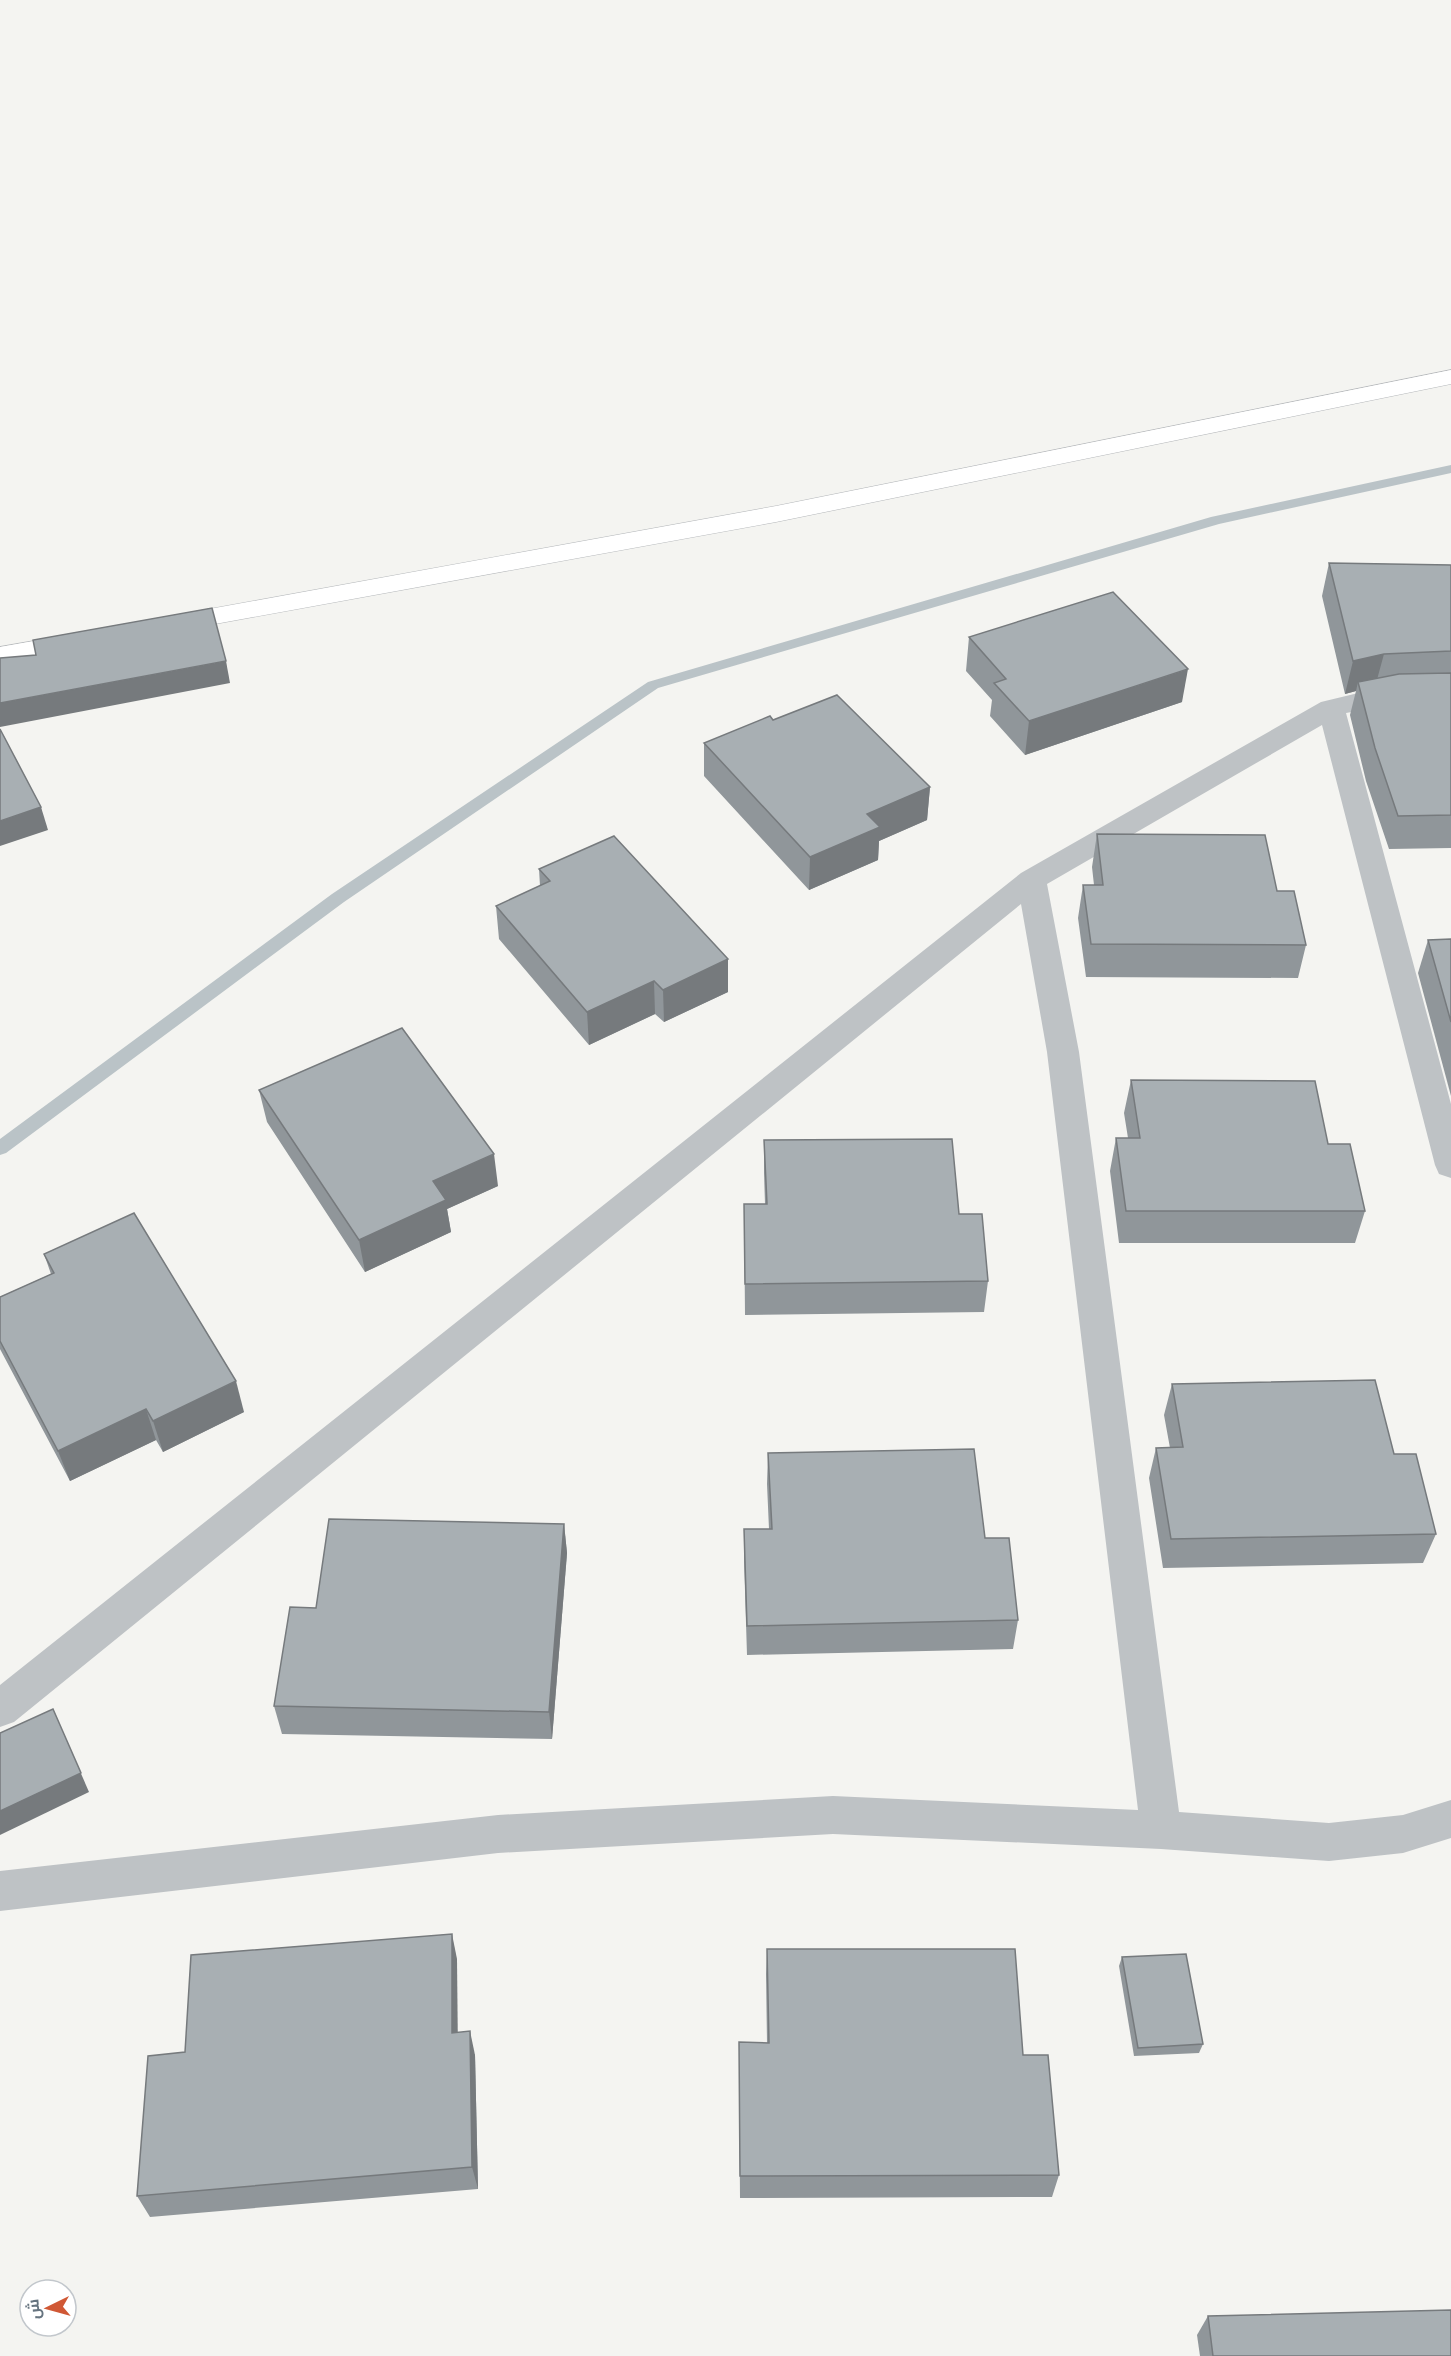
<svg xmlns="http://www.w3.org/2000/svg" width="1451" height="2356" font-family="Lato,Cairo,sans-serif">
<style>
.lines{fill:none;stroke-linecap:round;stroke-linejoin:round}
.stream{fill:#bac3c7;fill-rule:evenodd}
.major-casing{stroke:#b4b7ba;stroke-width:1}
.minor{fill:#bec2c5;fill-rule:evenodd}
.major{fill:#fff;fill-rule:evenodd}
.wall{fill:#90969a}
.shaded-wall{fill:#767a7d}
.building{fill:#a8afb3;stroke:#767a7d;stroke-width:1.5}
</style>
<rect width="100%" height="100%" fill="#f4f4f1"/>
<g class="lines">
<!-- stream -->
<path class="stream" d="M1451 465V473L1219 524 658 688 344 902 6 1153 0 1155V1139L332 894 648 682 1211 517Z"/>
<!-- major casing -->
<g class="major-casing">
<g id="major">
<path d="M1451 370V384L776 522 171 632 162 630 158 624 162 618 171 616 776 506Z"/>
<path d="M79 633 88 635 92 641 88 647 0 663V647Z"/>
</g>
</g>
<!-- minor -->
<path class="minor" d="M1451 686V704L1390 705 1346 713 1451 1104V1178L1439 1174 1435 1165 1322 725 1047 884 1079 1052 1179 1812 1329 1823 1403 1815 1451 1800V1838L1403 1853 1329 1861 1161 1849 833 1834 498 1853 0 1911V1871L498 1815 833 1796 1138 1810 1047 1052 1021 904 14 1722 0 1727V1685L1021 873 1321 702 1375 689Z"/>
<!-- major -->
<use href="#major" class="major"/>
</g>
<!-- wall -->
<g class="wall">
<path d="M1329 563 1451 565V848L1389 849 1366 781 1350 715 1356 691 1345 694 1322 596Z"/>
<path d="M969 637 1182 702 1025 755 990 716 992 700 966 671Z"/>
<path d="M773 720 930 787 927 820 879 841 878 860 809 890 704 776V743Z"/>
<path d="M1097 834 1277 891 1306 945 1298 978 1086 977 1078 918 1083 885H1094L1092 867Z"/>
<path d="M539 869 728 959V992L664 1022 655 1014 589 1045 499 939 496 906 540 886Z"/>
<path d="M1451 939V1096L1418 973 1428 940Z"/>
<path d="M1131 1080 1328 1144 1365 1211 1355 1243H1119L1110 1171 1116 1138H1128L1124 1113Z"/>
<path d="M259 1090 498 1186 447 1209 451 1232 365 1272 267 1122Z"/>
<path d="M764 1140 959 1214 988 1281 984 1312 745 1315 744 1204H765L764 1173Z"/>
<path d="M44 1254 244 1412 163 1452 156 1440 70 1481 0 1349V1297L51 1274Z"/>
<path d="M1172 1384 1394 1454 1436 1534 1423 1563 1163 1568 1149 1478 1156 1448H1170L1164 1415Z"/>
<path d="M768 1453 985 1538 1018 1620 1013 1649 747 1655 744 1559V1529H769L767 1484Z"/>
<path d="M564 1524 567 1553 552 1739 282 1734 274 1706 316 1608Z"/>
<path d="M767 1949 1023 2055 1059 2175 1052 2197 740 2198 739 2066 767 2043 766 1974Z"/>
<path d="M1122 1957 1203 2044 1199 2053 1134 2056 1119 1966Z"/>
<path d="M457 1959V2032L475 2055 478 2189 150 2217 137 2196 185 2052Z"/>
<path d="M1208 2316 1451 2356H1200L1197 2335Z"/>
</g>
<!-- shaded-wall -->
<g class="shaded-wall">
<path d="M1384 654 1375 687 1358 682 1356 691 1345 694 1353 661Z"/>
<path d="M226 661 230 683 0 727V703Z"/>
<path d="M1188 669 1182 702 1025 755 1029 721Z"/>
<path d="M930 787 927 820 879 841 878 860 809 890 810 857 867 814Z"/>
<path d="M41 807 48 830 0 846V821Z"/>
<path d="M728 959V992L664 1022 663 990Z"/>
<path d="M654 981 655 1014 589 1045 587 1012Z"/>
<path d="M494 1154 498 1186 447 1209 451 1232 365 1272 359 1240 433 1181Z"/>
<path d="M236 1381 244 1412 163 1452 153 1421Z"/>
<path d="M146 1409 156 1440 70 1481 58 1451Z"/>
<path d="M564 1524 567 1553 552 1739 549 1712Z"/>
<path d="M53 1709 89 1792 0 1835V1811Z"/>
<path d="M452 1934 457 1959 458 2056 452 2033Z"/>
<path d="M470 2031 475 2055 478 2189 472 2167Z"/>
</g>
<!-- building -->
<g class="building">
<path d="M1329 563 1451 565V651L1384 654 1353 661Z"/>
<path d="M1113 592 1188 669 1029 721 994 683 1006 679 969 637Z"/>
<path d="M212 608 226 661 0 703V658L36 655 33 640Z"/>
<path d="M1451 673V815L1398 816 1375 748 1358 682 1399 674Z"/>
<path d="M837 695 930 787 867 814 880 827 810 857 704 743 770 716 773 720Z"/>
<path d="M0 729 41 807 0 821Z"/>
<path d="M1097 834 1265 835 1277 891H1294L1306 945 1091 944 1083 885H1103Z"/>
<path d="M614 836 728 959 663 990 654 981 587 1012 496 906 550 881 539 869Z"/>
<path d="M1451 939V1022L1428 940Z"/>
<path d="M402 1028 494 1154 433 1181 446 1200 359 1240 259 1090Z"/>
<path d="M1131 1080 1315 1081 1328 1144H1350L1365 1211H1126L1116 1138H1140Z"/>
<path d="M952 1139 959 1214H982L988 1281 745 1284 744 1204H767L764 1140Z"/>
<path d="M134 1213 236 1381 153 1421 146 1409 58 1451 0 1341V1297L54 1273 44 1254Z"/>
<path d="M1375 1380 1394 1454H1416L1436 1534 1171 1539 1156 1448 1183 1447 1172 1384Z"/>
<path d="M974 1449 985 1538H1009L1018 1620 747 1626 744 1529H772L768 1453Z"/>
<path d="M329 1519 564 1524 549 1712 274 1706 290 1607 316 1608Z"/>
<path d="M53 1709 81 1773 0 1811V1733Z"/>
<path d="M452 1934V2033L470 2031 472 2167 137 2196 148 2056 185 2052 191 1955Z"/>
<path d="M767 1949H1015L1023 2055H1048L1059 2175 740 2176 739 2042 769 2043Z"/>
<path d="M1186 1954 1203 2044 1138 2048 1122 1957Z"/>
<path d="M1451 2310V2356H1213L1208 2316Z"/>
</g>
<!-- north arrow -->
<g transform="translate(48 2308) rotate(265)"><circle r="28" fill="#ffffff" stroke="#c2c7cc" stroke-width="1.5"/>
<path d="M0-4.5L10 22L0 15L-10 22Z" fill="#d05835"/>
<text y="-9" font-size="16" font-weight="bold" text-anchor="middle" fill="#66747f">ش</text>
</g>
</svg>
